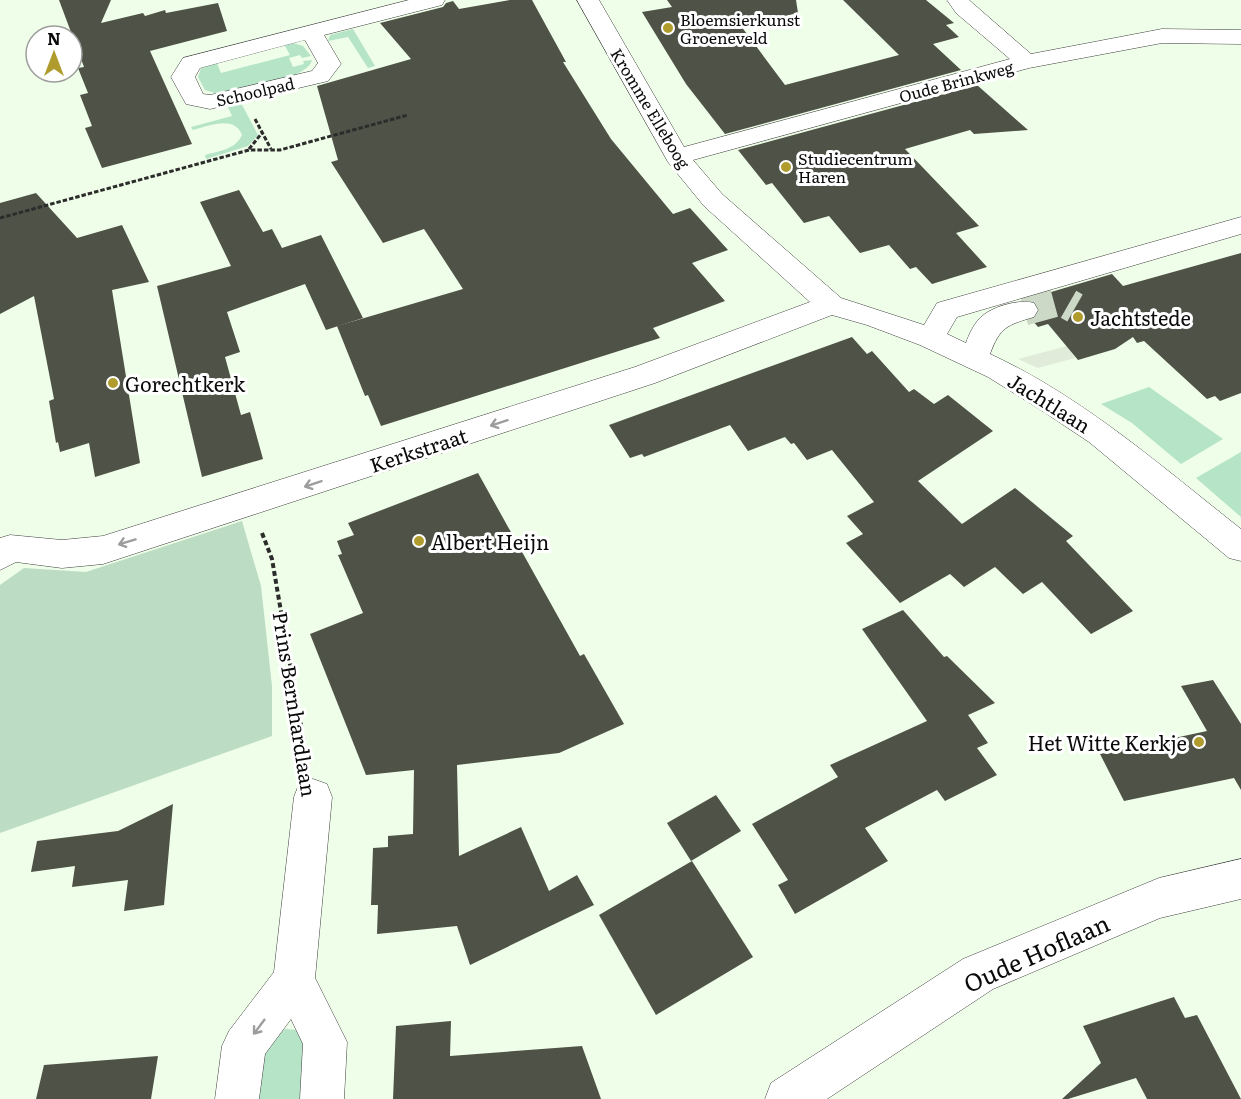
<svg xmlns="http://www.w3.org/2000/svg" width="1241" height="1099" font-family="Literata,serif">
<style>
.green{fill:#b5e4c7}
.cemetery{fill:#bddcc4}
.plaza{fill:#e0ebda}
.building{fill:#4f5247}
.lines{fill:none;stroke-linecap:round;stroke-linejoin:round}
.minor-tunnel{stroke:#cdd9c7;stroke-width:31;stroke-dasharray:31 16;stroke-linecap:butt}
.minor-casing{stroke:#3d3d3d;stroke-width:1}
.path-far2{stroke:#2c2c2c;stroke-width:3;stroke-dasharray:4.5 2;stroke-linecap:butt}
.path-far1{stroke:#2c2c2c;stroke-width:4;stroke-dasharray:5 3;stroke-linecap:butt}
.path{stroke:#2c2c2c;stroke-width:4.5;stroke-dasharray:8 4;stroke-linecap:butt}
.minor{fill:#fff;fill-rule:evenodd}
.oneway{stroke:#9d9d9d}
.poi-dot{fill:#af9c2d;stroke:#fff;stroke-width:2}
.labels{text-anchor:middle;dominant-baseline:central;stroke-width:6;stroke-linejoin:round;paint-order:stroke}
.far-poi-label{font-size:16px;fill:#0a0a0a;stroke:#fff;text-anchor:start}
.far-street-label{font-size:16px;fill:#0a0a0a;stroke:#fff}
.poi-label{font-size:20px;fill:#0a0a0a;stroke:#fff;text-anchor:start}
.street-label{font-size:20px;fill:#0a0a0a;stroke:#fff}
.near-street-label{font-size:24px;fill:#0a0a0a;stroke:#fff}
</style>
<rect width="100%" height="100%" fill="#effee8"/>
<!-- green -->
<g class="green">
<path d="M353 29 375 66 368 68 348 37 328 41 330 35Z"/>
<path d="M293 43 303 46 311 56 302 58 300 55 289 58 293 67 304 64 303 61 312 60C308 80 237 89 218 94L205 90 198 77 201 68 216 61 221 73 290 55 284 44Z"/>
<path d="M240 101 258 135 248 146 206 159 205 155C219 151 235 150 242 135 234 115 209 126 193 130L191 127 232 116 227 105Z"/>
<path d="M1149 387 1223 439 1181 464 1132 423 1101 404Z"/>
<path d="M1241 452V517L1196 478Z"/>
<path d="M285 1029 299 1030 310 1046 305 1099H259L265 1044Z"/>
</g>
<!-- cemetery -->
<path class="cemetery" d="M242 521 261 586 272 686V736L0 833V585L24 568 86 572Z"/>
<!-- plaza -->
<path class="plaza" d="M1067 346 1075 358 1038 368 1018 359Z"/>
<!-- building -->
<g class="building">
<path d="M59 0H111L101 23 143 13 145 16 165 10 166 13 218 3 227 31 150 51 192 144 102 168 85 128 92 126 80 95 88 93 78 68 84 67Z"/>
<path d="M510 0H532L566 62H563L611 139 673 214 690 208 728 250 692 263 725 301 653 328 660 338 381 426 368 395 365 396 337 326 463 289 424 229 383 243 331 162 338 160 317 86 411 59 380 23 443 7 446 3 453 1 459 9Z"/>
<path d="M667 0H796L798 13 741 26 785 85 899 55 843 0H926L954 23 946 25 959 37 933 44 961 70 725 134 686 84 642 12 672 7Z"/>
<path d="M977 85 1028 130 974 134 970 130 905 149 979 226 956 233 987 267 932 284 916 267 910 269 889 245 860 253 829 216 804 223 772 183 766 185 738 150Z"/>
<path d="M239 190 263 232 272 229 282 248 321 235 363 318 326 330 305 284 227 312 240 352 225 357 241 415 250 412 263 459 202 477 157 286 231 266 200 202Z"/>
<path d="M36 193 77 238 122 225 149 282 112 290 140 463 95 477 89 443 60 452 58 442 56 443 49 401 54 399 34 296 0 314V203Z"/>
<path d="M1241 253V393L1220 401 1215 396 1207 399 1144 341 1137 343 1133 337 1115 349 1078 360 1048 324 1038 327 1032 320 1036 318 1040 309 1034 301 1024 300 1112 274 1123 286Z"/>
<path d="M852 337 867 354 872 351 909 392 914 389 934 404 948 395 993 431 918 481 962 524 1015 488 1073 536 1066 541 1133 611 1091 634 1042 582 1023 594 995 567 964 587 950 574 900 603 846 543 863 534 847 516 874 502 832 450 807 460 794 443 791 444 785 437 748 451 730 425 644 457 642 454 630 458 609 425Z"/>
<path d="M478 473 580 656 584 654 624 724 559 753 457 765 459 856 521 827 549 891 577 875 594 905 470 965 457 926 377 934 378 905H371L373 848 388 847V836L413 834 414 770 366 775 310 634 363 613 338 555 342 554 337 541 354 535 348 523Z"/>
<path d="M903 610 944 657 947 656 995 703 968 715 988 743 977 748 997 775 945 801 937 790 865 828 888 861 795 914 778 885 788 880 752 824 838 777 830 765 927 721 862 629Z"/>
<path d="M1213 680 1241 724V790L1234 778 1124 801 1100 754 1207 731 1181 686Z"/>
<path d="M716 795 741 831 691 861 667 823Z"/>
<path d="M173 804 164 905 124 911 128 880 72 887 75 866 31 872 37 841 118 831Z"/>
<path d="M692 861 753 957 656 1015 599 915Z"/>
<path d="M1174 997 1185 1018 1197 1015 1241 1099H1147L1136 1078 1068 1099H1062L1101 1063 1083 1026Z"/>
<path d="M451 1021 450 1056 582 1046 601 1099H393L396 1026Z"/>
<path d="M158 1056 151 1099H36L44 1065Z"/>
</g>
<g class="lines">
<!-- minor-tunnel -->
<path class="minor-tunnel" d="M1024 310 1061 300 1075 308"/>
<!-- minor casing -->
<g class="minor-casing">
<g id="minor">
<path d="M409 0H445L442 5 324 35 341 64 328 81 210 109 186 104 171 77 183 58ZM305 40 318 63 312 71 210 95 203 94 195 77 200 68Z"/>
<path d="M577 0H599L684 147 1010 59 956 13 947 0H969L1031 54 1162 29 1241 30V44L1162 43 1029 68 693 160 722 194 841 298 924 325 937 303 1241 217V234L957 317 947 334 966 343C969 334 974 324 980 318 992 306 1019 299 1034 303L1038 310 1034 317C1007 325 1000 327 990 354 1083 397 1161 466 1241 529V561L1229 558 1089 442 1041 410 988 377 920 345 867 325 832 315 655 383 103 564 62 568 16 562 0 570V538L10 535 62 540 103 536 635 367 810 302 704 206 668 162Z"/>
<path d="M313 779 327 784 332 797 315 978 347 1042 344 1099H300L303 1044 291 1019 265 1054 259 1099H215L222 1046 229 1031 274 972 294 797 299 784Z"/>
<path d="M1241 859V899L1160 918 993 989 827 1099H765L771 1083 963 959 1159 878Z"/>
</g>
</g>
<!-- path-far2 -->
<g class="path-far2">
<path d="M255 119 271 149"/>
<path d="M249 149 262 133"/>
<path d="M0 218 249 150H280L408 115"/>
</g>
<!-- path-far1 -->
<path class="path-far1" d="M262 533 272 559 286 641"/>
<!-- path -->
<path class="path" d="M286 640 307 761"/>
<!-- minor -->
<use href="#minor" class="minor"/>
</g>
<!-- one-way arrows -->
<defs><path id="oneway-shaft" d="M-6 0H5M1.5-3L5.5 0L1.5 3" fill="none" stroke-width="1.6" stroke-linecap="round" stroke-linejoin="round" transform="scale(1.5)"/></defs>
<g class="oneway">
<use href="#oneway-shaft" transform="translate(499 423) rotate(162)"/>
<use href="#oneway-shaft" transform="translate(313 484) rotate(162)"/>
<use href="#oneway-shaft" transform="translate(127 542) rotate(163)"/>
<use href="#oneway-shaft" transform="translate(259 1027) rotate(127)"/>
</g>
<!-- markers -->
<g class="poi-dot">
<circle cx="668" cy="28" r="6"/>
<circle cx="786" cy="167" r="6"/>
<circle cx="1078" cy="317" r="6"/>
<circle cx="113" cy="383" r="6"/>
<circle cx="419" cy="541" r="6"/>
<circle cx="1199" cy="742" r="6"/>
</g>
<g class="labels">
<!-- far-poi labels -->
<g class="far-poi-label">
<text x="680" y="19">Bloemsierkunst<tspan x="680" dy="18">Groeneveld</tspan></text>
<text x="798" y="158">Studiecentrum<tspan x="798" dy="18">Haren</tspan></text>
</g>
<!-- far-street labels -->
<g class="far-street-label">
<text transform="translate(956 81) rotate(-15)">Oude Brinkweg</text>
<text transform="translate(255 91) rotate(-13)">Schoolpad</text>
<text transform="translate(651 108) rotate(59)">Kromme Elleboog</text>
</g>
<!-- poi labels -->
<g class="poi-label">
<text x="1090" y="317">Jachtstede</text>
<text x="125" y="383">Gorechtkerk</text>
<text x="431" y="541">Albert Heijn</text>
<text x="1187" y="742" text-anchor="end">Het Witte Kerkje</text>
</g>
<!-- street labels -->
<g class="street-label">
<text transform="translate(1050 402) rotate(32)">Jachtlaan</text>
<text transform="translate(418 449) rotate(-18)">Kerkstraat</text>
<text transform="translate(296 704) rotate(81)">Prins Bernhardlaan</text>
</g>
<!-- near-street labels -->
<g class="near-street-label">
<text transform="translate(1036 952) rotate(-24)">Oude Hoflaan</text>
</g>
</g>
<!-- north arrow -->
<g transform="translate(54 54)"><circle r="28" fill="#ffffff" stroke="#9d9d9d" stroke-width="1.5"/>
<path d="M0-4.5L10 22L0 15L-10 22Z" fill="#af9c2d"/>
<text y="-9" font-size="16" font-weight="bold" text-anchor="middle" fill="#0a0a0a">N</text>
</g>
</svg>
